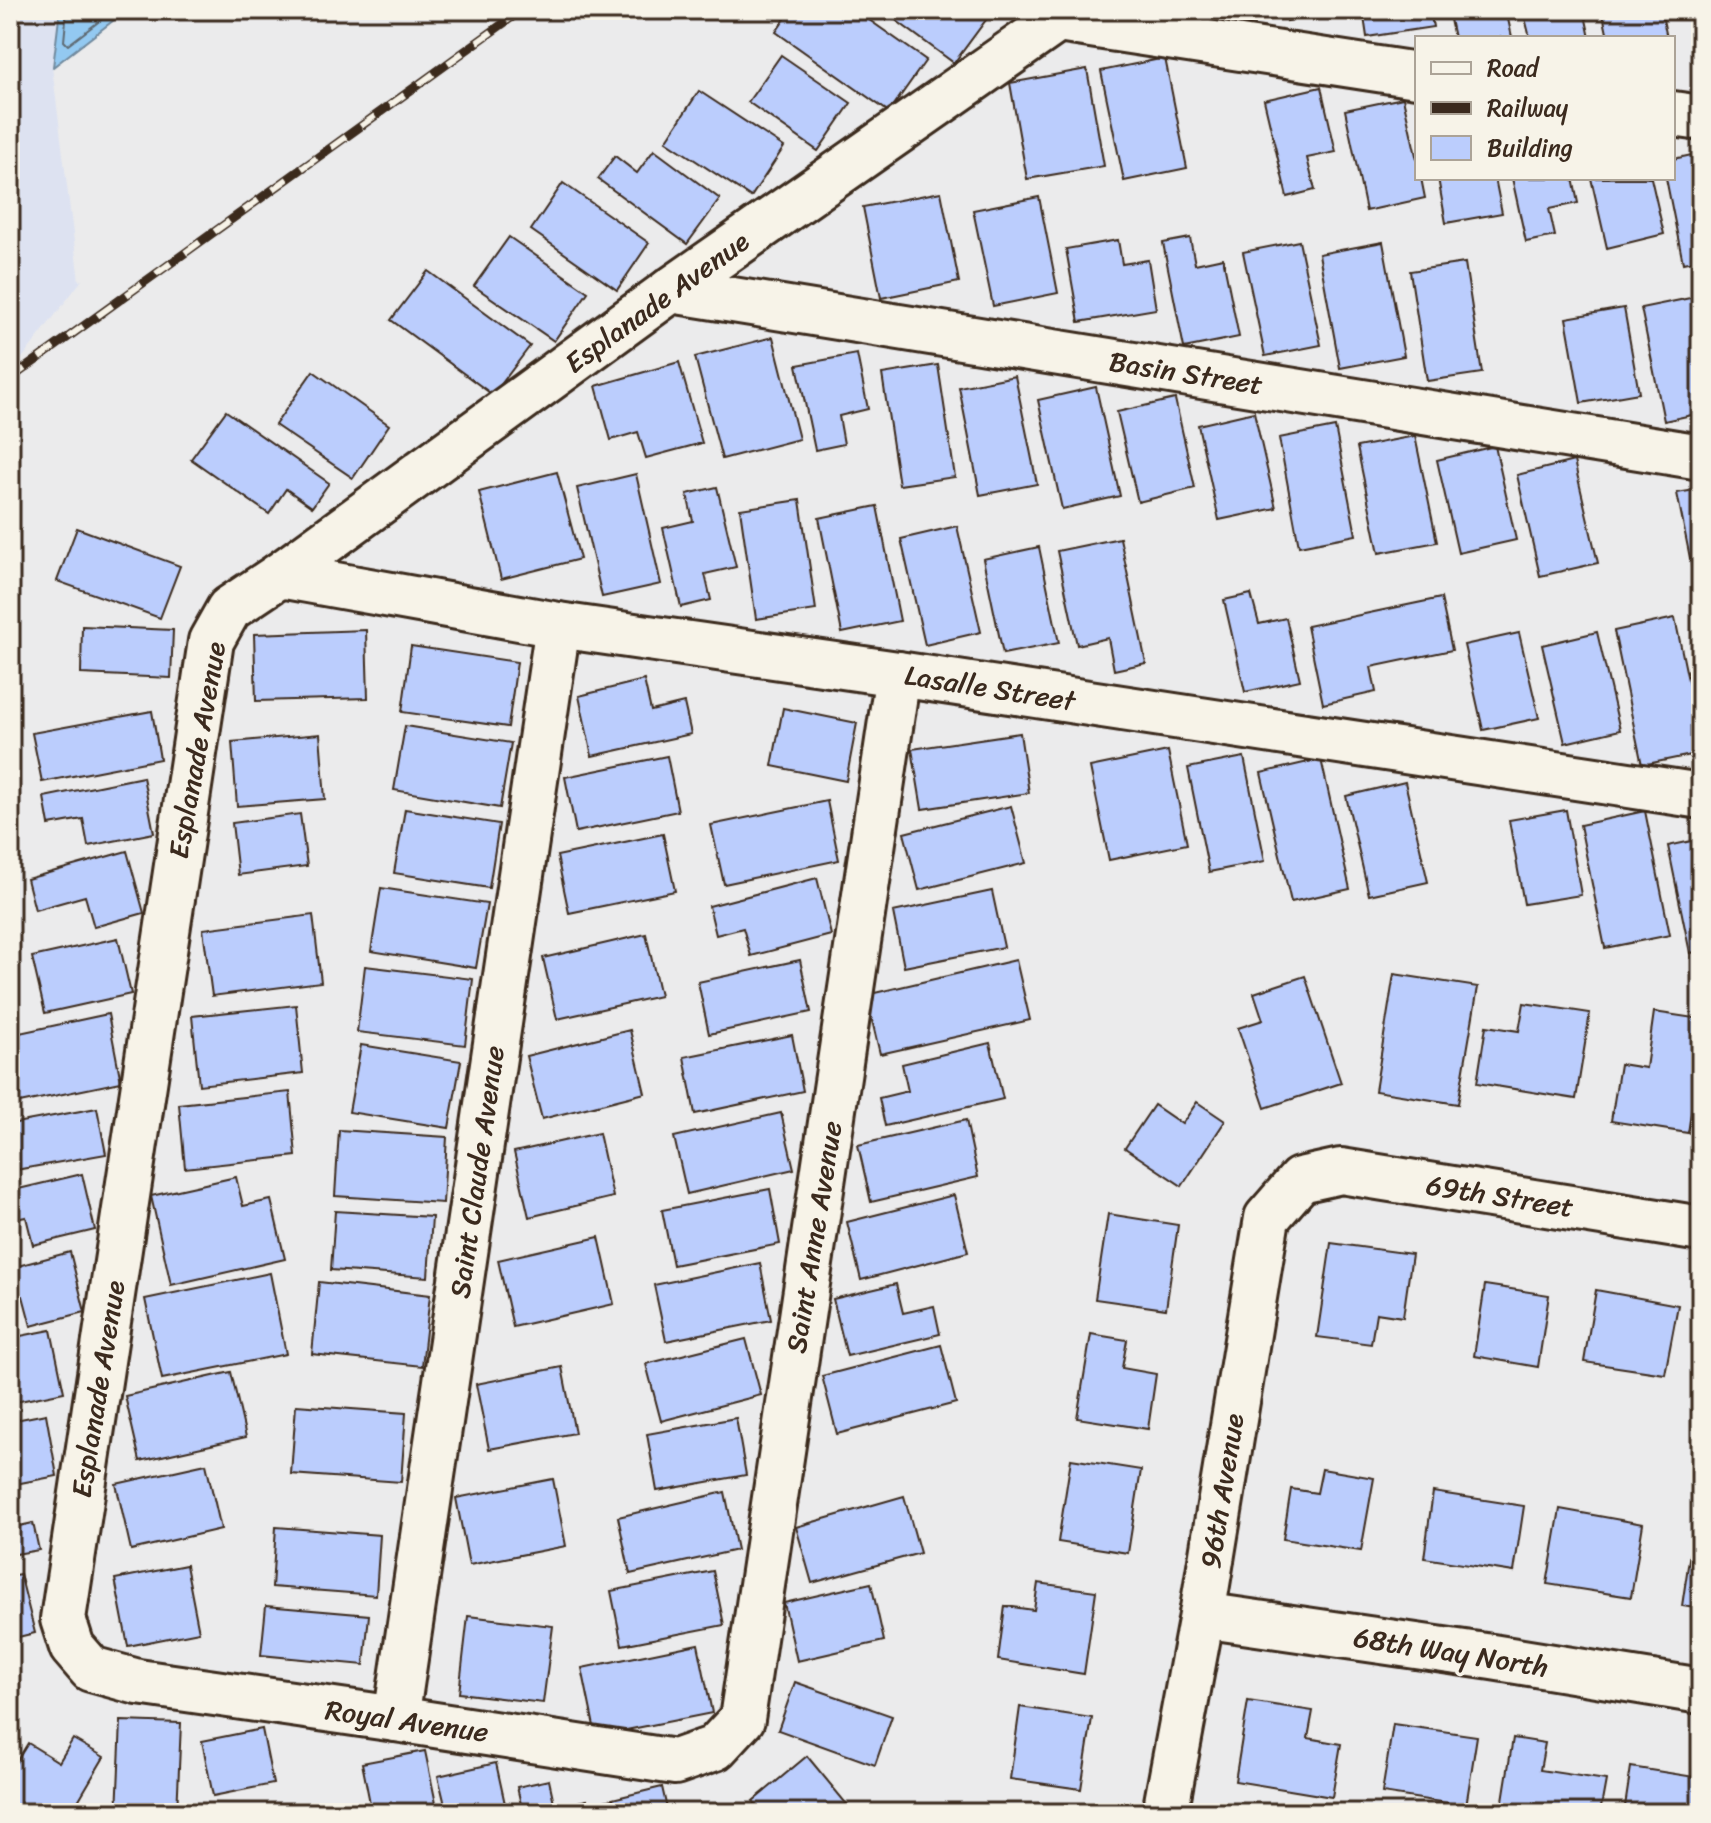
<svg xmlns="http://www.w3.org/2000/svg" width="1711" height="1823" font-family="Sriracha,sans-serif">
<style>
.built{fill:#dde2f1}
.water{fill:#93c9f1;stroke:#70899d;stroke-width:2}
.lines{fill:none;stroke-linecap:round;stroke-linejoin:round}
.shore{stroke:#5e6a72;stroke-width:2}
.building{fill:#bbcdfd;stroke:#3b2a1e;stroke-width:2}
.minor-casing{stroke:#3b2a1e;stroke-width:50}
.minor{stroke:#f7f3e8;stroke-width:44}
.rail-casing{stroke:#3b2a1e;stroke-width:9}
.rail{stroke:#f7f3e8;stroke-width:6;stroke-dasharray:18;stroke-linecap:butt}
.labels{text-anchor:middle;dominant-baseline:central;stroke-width:7;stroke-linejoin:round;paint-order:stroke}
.street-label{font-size:28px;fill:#3b2a1e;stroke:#f7f3e8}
</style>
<rect width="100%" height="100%" fill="#ebebec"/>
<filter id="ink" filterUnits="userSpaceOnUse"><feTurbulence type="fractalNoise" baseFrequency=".0125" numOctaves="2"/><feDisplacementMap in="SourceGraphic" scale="16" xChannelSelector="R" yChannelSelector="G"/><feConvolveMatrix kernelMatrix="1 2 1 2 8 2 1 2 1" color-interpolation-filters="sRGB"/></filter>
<g filter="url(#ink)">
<!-- built -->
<path class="built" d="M10 10H60L52 67 79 281 82 280 10 374Z"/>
<!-- water -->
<path class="water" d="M60 10H127L53 67Z"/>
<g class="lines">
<!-- shore -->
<path class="shore" d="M67 10 64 41 68 45 114 10"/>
</g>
<!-- building -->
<g class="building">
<path d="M791 10H855L926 60 889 112 776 32Z"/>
<path d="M882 10H988L991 13 954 63Z"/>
<path d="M1285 10H1344L1287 21Z"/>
<path d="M1363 10H1430L1433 27 1367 37Z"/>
<path d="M1448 10H1506L1512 37 1454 38Z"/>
<path d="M1523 10H1584L1590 38H1530Z"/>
<path d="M1602 10H1661L1667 38H1608Z"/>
<path d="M1687 10H1701V70Z"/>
<path d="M781 55 851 103 818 151 748 102Z"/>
<path d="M1165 58 1187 168 1124 181 1101 71Z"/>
<path d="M1087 69 1104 166 1027 179 1010 83Z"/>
<path d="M1321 87 1336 152 1307 158 1315 190 1287 197 1264 100Z"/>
<path d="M699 91 784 147 751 197 666 141Z"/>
<path d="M1403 98 1417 160V178H1421L1425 198 1366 211 1345 110Z"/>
<path d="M654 150 720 199 687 244 598 179 615 156 637 173Z"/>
<path d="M1701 153V259L1683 263 1666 178H1673V159Z"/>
<path d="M1438 178H1495L1502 213 1446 223Z"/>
<path d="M1512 178H1573L1578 203 1549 209 1555 236 1526 242Z"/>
<path d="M1591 178H1651L1664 234 1607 248Z"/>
<path d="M563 183 649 243 617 290 531 230Z"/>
<path d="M941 192 959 282 881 298 863 207Z"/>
<path d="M1039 197 1058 293 993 306 973 210Z"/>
<path d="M509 237 588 292 554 341 474 286Z"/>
<path d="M1190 238 1195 264 1223 258 1239 337 1184 348 1163 243Z"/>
<path d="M1118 240 1122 264 1148 260 1156 309 1079 322 1066 249Z"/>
<path d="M1299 241 1321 345 1265 356 1243 252Z"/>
<path d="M1383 242 1404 356 1340 368 1319 254Z"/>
<path d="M1465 263 1482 373 1427 381 1410 271Z"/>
<path d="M428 271 530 346 493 395 391 320Z"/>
<path d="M1700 296 1701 413 1664 421 1641 308Z"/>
<path d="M1624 308 1639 393 1581 403 1566 318Z"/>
<path d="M773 337 799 439 722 459 695 357Z"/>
<path d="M857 354 868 409 839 416 844 444 815 450 797 365Z"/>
<path d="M679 362 702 443 646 458 638 432 611 440 596 386Z"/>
<path d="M938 365 955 477 899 485 882 374Z"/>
<path d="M313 371 389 425 353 478 275 425Z"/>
<path d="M1015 376 1037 484 980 495 959 387Z"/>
<path d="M1096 387 1120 496 1062 509 1038 400Z"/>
<path d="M1175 399 1195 488 1138 502 1117 412Z"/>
<path d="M226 411 329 483 312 507 286 489 269 514 191 459Z"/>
<path d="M1254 412 1276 508 1219 520 1198 425Z"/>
<path d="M1335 427 1356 535 1299 546 1279 438Z"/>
<path d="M1415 436 1437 542 1379 553 1357 447Z"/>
<path d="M1495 446 1516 540 1458 553 1437 460Z"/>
<path d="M1574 461 1598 563 1540 576 1517 475Z"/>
<path d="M557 472 580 559 501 579 479 492Z"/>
<path d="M636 474 661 584 602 597 577 488Z"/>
<path d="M717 487 736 567 705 574 711 600 681 607 663 528 693 521 687 494Z"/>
<path d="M1701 489V582L1695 583 1677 493Z"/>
<path d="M800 500 816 610 756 619 740 509Z"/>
<path d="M877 506 900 621 842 633 819 518Z"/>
<path d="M957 526 981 632 925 645 901 539Z"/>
<path d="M77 528 180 566 160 618 57 581Z"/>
<path d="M1120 538 1146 663 1114 670 1108 638 1077 645 1057 551Z"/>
<path d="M1039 547 1059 643 1003 654 983 559Z"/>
<path d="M1251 594 1259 624 1286 618 1300 680 1245 692 1224 600Z"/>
<path d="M1441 598 1452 650 1371 667 1376 692 1323 704 1307 626Z"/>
<path d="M1675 618 1701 743V753L1642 765 1614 631Z"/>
<path d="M82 626 173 630 171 678 81 674Z"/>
<path d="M366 630 368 698 256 701 254 634Z"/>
<path d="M1597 632 1620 730 1565 743 1542 645Z"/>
<path d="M1519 633 1539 718 1483 730 1464 645Z"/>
<path d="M411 646 517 662 508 727 402 712Z"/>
<path d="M644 680 651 711 684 703 691 734 592 756 579 696Z"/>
<path d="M783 708 857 723 846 781 772 766Z"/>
<path d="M152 711 160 759 42 782 32 733Z"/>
<path d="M405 726 511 743 500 808 394 790Z"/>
<path d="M1020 733 1029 793 922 809 912 749Z"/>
<path d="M320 734 325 799 237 806 232 742Z"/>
<path d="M1168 751 1187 844 1109 860 1090 767Z"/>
<path d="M667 756 678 811 576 832 565 777Z"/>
<path d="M1244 757 1265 861 1209 872 1188 768Z"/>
<path d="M1321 759 1350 889 1291 902 1261 773Z"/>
<path d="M143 777 154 833 88 846 83 819 49 825 44 797Z"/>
<path d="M1405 782 1428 882 1369 895 1346 796Z"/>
<path d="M827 801 839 860 724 884 711 825Z"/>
<path d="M1011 806 1026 863 919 890 904 833Z"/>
<path d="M405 809 499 824 489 888 394 873Z"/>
<path d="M1566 810 1581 895 1524 904 1509 820Z"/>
<path d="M1645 811 1670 935 1605 948 1580 825Z"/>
<path d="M300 814 307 866 238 875 232 823Z"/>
<path d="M663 834 675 891 569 913 557 856Z"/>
<path d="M1701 839V951L1690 953 1668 846Z"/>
<path d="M127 851 144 913 94 927 85 896 35 910 27 879Z"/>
<path d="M817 878 831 935 751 956 743 928 716 935 709 906Z"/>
<path d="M381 888 487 904 476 968 371 951Z"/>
<path d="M992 891 1004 947 904 967 893 912Z"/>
<path d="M313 915 321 982 212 996 203 929Z"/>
<path d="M646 934 660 996 557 1019 543 958Z"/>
<path d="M118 938 131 994 45 1013 32 957Z"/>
<path d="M800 960 811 1012 709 1034 698 982Z"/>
<path d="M1016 960 1030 1020 880 1054 866 995Z"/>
<path d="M365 966 473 979 465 1045 357 1032Z"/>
<path d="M1394 974 1478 987 1458 1104 1375 1091Z"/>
<path d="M1305 976 1341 1083 1265 1108 1238 1028 1263 1020 1254 993Z"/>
<path d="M1524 1003 1590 1013 1576 1099 1477 1083 1486 1026 1519 1031Z"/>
<path d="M296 1005 303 1073 199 1085 192 1016Z"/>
<path d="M1654 1012 1701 1019V1049L1688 1133 1611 1121 1620 1064 1646 1068Z"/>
<path d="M108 1014 121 1082 10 1105V1035Z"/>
<path d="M630 1030 645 1093 542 1119 526 1056Z"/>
<path d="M792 1035 803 1091 695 1114 684 1057Z"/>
<path d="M990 1043 1003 1099 885 1126 879 1098 908 1091 902 1064Z"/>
<path d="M361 1045 461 1061 449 1128 349 1112Z"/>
<path d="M290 1092 296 1156 185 1168 179 1104Z"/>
<path d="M1197 1102 1225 1121 1182 1186 1125 1148 1154 1105 1182 1124Z"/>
<path d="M97 1108 106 1154 10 1171V1124Z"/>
<path d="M781 1113 794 1169 687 1194 674 1137Z"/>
<path d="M966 1120 978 1177 871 1202 858 1145Z"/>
<path d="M339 1130 447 1137 443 1203 335 1196Z"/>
<path d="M599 1133 613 1197 529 1217 514 1152Z"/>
<path d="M82 1174 95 1230 33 1245 26 1217 10 1220V1191Z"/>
<path d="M236 1177 243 1206 271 1200 285 1259 171 1285 151 1196Z"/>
<path d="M770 1189 780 1244 673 1265 662 1210Z"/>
<path d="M954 1195 968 1252 861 1280 847 1222Z"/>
<path d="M335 1211 432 1217 428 1277 331 1270Z"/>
<path d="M1108 1214 1178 1225 1166 1309 1095 1299Z"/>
<path d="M599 1237 614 1304 513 1327 498 1260Z"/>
<path d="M1331 1243 1412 1254 1403 1317 1376 1313 1371 1344 1317 1337Z"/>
<path d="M70 1252 85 1312 31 1326 23 1296 10 1300V1268Z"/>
<path d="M760 1263 771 1320 666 1341 654 1285Z"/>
<path d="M270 1273 286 1354 162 1379 145 1299Z"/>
<path d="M319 1282 430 1295 422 1366 312 1354Z"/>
<path d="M896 1284 903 1313 934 1306 940 1334 847 1356 833 1299Z"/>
<path d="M1485 1285 1549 1295 1538 1367 1474 1356Z"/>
<path d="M1596 1290 1678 1305 1665 1374 1584 1362Z"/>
<path d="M51 1330 64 1392 10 1403V1338Z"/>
<path d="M1091 1334 1127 1340 1122 1368 1156 1374 1148 1429 1077 1418Z"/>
<path d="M746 1339 761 1395 661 1421 646 1364Z"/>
<path d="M941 1345 956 1403 837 1434 822 1376Z"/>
<path d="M562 1367 575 1433 489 1449 476 1384Z"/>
<path d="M231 1372 246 1437 140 1461 125 1396Z"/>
<path d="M296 1405 406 1413 401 1482 291 1474Z"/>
<path d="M46 1414 57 1476 10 1485V1421Z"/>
<path d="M736 1418 746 1475 657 1491 647 1434Z"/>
<path d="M1071 1459 1141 1470 1128 1553 1058 1542Z"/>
<path d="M206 1464 221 1529 131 1550 116 1484Z"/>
<path d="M1322 1469 1374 1478 1361 1551 1283 1539 1291 1489 1317 1493Z"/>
<path d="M553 1479 566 1546 469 1565 456 1498Z"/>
<path d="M725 1492 737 1550 630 1574 618 1517Z"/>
<path d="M1433 1492 1524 1506 1514 1572 1424 1558Z"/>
<path d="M904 1496 920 1553 812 1583 796 1527Z"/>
<path d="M1560 1509 1643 1524 1631 1597 1547 1584Z"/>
<path d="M1696 1512H1701V1609L1682 1606Z"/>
<path d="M33 1523 39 1550 10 1555V1528Z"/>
<path d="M276 1527 380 1535 376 1595 272 1587Z"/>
<path d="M186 1565 199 1632 128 1646 115 1579Z"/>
<path d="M713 1571 724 1625 622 1645 611 1591Z"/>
<path d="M20 1574 35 1633 10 1639V1576Z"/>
<path d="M871 1583 884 1641 797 1661 784 1603Z"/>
<path d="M1038 1583 1096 1591 1084 1674 998 1660 1005 1606 1034 1610Z"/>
<path d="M266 1606 369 1615 364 1665 261 1655Z"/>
<path d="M468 1616 553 1626 543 1703 459 1693Z"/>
<path d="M698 1644 712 1713 596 1736 582 1668Z"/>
<path d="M795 1682 892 1716 875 1765 778 1730Z"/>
<path d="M1248 1701 1313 1711 1308 1738 1341 1744 1332 1797 1235 1781Z"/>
<path d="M1020 1707 1092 1718 1081 1789 1010 1779Z"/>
<path d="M121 1721 181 1723 177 1813H117Z"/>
<path d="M1393 1724 1477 1736 1466 1806 1382 1793Z"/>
<path d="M262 1729 273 1784 213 1796 202 1741Z"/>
<path d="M1513 1738 1545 1743 1540 1770 1606 1780 1600 1813H1501Z"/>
<path d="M73 1739 104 1757 71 1813H10V1772L28 1743 59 1762Z"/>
<path d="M425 1751 438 1813H372L362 1763Z"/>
<path d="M807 1756 854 1813H763L753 1801Z"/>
<path d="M496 1763 507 1813H447L438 1776Z"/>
<path d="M1631 1767 1701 1778V1813H1624Z"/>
<path d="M549 1780 555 1807 587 1800 590 1813H523L517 1787Z"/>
<path d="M662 1787 668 1813H606L604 1801Z"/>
</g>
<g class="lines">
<!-- minor casing -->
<g class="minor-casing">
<g id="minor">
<path d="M1058 20 1417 75"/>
<path d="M1673 114 1701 118"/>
<path d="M671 290 1701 457"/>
<path d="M280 575 558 625 898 674 1701 796"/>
<path d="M898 674 742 1719 715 1748 675 1762 396 1719 138 1682 91 1669 72 1647 63 1619 211 641 229 609 280 575 671 290 1072 10"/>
<path d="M1202 1615 1492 1657 1701 1691"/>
<path d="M396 1719 558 625"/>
<path d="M1165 1813 1202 1615 1267 1218 1300 1180 1341 1171 1701 1229"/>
</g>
</g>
<!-- minor -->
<use href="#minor" class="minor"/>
<!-- rail casing -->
<g class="rail-casing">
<path id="rail" d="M10 379 522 10"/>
</g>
<!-- rail -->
<use href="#rail" class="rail"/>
</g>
</g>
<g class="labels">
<!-- street labels -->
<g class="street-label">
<text transform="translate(657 302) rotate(-36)">Esplanade Avenue</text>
<text transform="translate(1186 373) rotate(9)">Basin Street</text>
<text transform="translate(990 688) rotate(9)">Lasalle Street</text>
<text transform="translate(197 750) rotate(-80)">Esplanade Avenue</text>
<text transform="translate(477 1172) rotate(-82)">Saint Claude Avenue</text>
<text transform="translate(1500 1196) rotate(9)">69th Street</text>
<text transform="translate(814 1237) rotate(-81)">Saint Anne Avenue</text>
<text transform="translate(98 1389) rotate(-81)">Esplanade Avenue</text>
<text transform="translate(1222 1491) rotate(-81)">96th Avenue</text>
<text transform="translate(1451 1652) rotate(9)">68th Way North</text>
<text transform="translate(407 1721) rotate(8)">Royal Avenue</text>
</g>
</g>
<!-- margin -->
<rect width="1711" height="1823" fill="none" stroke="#f7f3e8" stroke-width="40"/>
<rect x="20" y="20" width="1671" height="1783" fill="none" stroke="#3b2a1e" stroke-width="3" filter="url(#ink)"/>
<!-- legend -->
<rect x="1415" y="36" width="260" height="144" fill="#f7f3e8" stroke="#aca397" stroke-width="2"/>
<rect x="1431" y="62" width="40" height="12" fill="#f7f3e8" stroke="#aca397" stroke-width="2"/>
<text x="1487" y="76" font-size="24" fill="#3b2a1e">Road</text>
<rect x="1431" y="102" width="40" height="12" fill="#3b2a1e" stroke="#aca397" stroke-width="2"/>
<text x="1487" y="116" font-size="24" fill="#3b2a1e">Railway</text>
<rect x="1431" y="136" width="40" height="24" fill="#bbcdfd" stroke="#aca397" stroke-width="2"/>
<text x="1487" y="156" font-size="24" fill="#3b2a1e">Building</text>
</svg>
